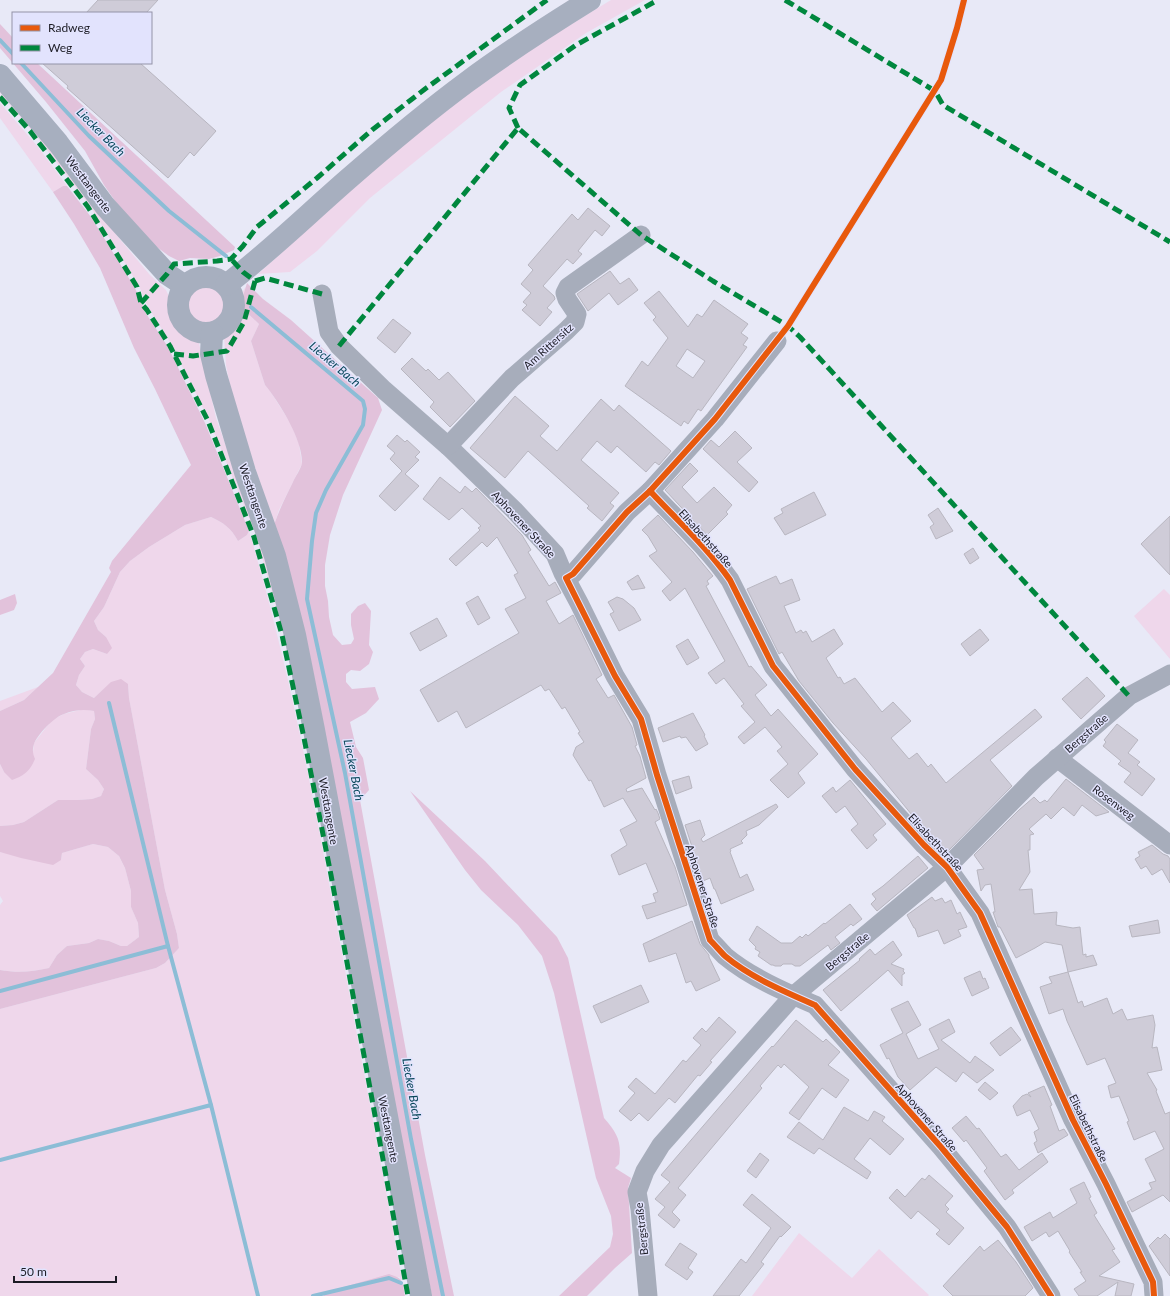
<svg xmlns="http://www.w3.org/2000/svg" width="1170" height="1296" font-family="Lato,sans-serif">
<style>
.green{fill:#efd7eb}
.forest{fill:#e2c2db}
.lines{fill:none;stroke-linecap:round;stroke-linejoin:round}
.stream{stroke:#8cbdd6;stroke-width:4}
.building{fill:#cfccd8;stroke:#b8b6c0;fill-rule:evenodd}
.minor{stroke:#a7adbb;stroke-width:19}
.major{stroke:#a7afbf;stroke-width:22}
.quiet{stroke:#00873e;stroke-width:5;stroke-dasharray:10 5;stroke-linecap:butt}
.cycleway-casing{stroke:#e2e3fd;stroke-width:8}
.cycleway{stroke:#e8590c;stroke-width:6}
.labels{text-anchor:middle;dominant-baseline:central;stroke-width:3;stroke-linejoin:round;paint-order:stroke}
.street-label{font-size:11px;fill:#1c1c25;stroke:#e2e3fd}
.water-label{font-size:12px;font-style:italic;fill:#08465a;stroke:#e2e3fd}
</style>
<rect width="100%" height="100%" fill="#e8e9f7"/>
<!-- green -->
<g class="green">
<path d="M611 0H645L586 33 501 92 370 198 317 251 290 272 258 274 397 149 468 94 542 42Z"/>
<path d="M0 88 46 142 118 237 150 275 166 290 171 301 169 311 176 327 186 337 199 343 216 418 276 587 307 741 283 633 256 535 209 420 171 344 147 305 139 286 90 206 37 137 0 93Z"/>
<path d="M0 103 38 147 67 186H63L53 192 0 118Z"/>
<circle cx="205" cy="305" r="19"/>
<path d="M246 286 240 306 259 324 251 341 265 385 270 391 291 424 299 444 302 464 279 510 274 525 233 401 226 365 224 336 236 321 242 293Z"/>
<path d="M211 517C224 523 231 528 238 541L247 535 249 531C292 675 318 823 345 970 364 1074 384 1177 402 1280L399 1277 323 1293 324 1296H0V1009L156 968 165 963 179 948 177 934 165 890 129 698 128 684 104 689 94 698 82 692 76 685 79 675 85 666 80 659 85 652 93 649 107 654 106 637 98 630 94 621 104 607 120 572 130 561 149 547 185 525Z"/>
<path d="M1164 589 1170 595V659L1134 616Z"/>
<path d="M38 687 24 700 0 711V701Z"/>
<path d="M84 709 94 711 95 719 91 729 86 769 98 780 104 789 101 796 92 799 78 800H58L24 822 13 825 0 826V764L4 772 33 752 34 743 52 720 64 714Z"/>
<path d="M93 844 108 847 119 856 125 868 131 891V907L138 923 139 937 127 946H121L109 941 98 939 89 943 67 946 57 955 49 968C31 972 18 973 0 970V905L3 901 0 896V852L61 860 62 853Z"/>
<path d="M799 1233 852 1278 879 1249 929 1295 928 1296H752Z"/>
</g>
<!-- forest -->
<g class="forest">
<path d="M0 24 13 38V63H37L235 247 234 250 220 256 209 259 190 258 179 261 169 256 150 242 133 227 104 185 85 151 46 102 0 48Z"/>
<path d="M63 186H67L91 217 135 288 145 312 168 347 205 423 249 531 247 535 238 541C231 528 224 523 211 517L185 525 149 547 130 561 120 572 104 607 94 621 98 630 106 637 112 648 107 654 93 649 85 652 80 659 85 666 79 675 76 685 82 692 94 698 111 682 121 679 128 684 129 698 165 890 177 934 179 948 165 963 156 968 0 1009V970C17 973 32 972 49 968L57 955 67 946 89 943 98 939 109 941 121 946H127L139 937 138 923 131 907V891L125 868 119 856 108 847 93 844 62 853 61 860 53 865 21 858 0 852V826L13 825 24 822 58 800H78L92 799 101 796 104 789 98 780 86 769 91 729 95 719 94 711C84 709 73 710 64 714 54 717 37 735 34 744 32 750 33 754 35 759 30 771 24 776 12 780L4 772 0 764V711L24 700 53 673 111 572 109 568 112 561 191 465 155 389 134 348 100 268 74 224 53 192Z"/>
<path d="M247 283 263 299 291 320 378 398 382 410 343 495 330 535 325 565V586L328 601 329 617 333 635 342 645 351 644 354 639 351 625V614L358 606 365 603 371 611 369 645 373 652 369 664 360 671 351 670 346 674V682L352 689 375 687 379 699 366 713 350 722 356 747 363 758 369 790 360 800 425 1155 454 1296H432L274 525C279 510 286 496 293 482 295 477 301 469 302 463 303 440 279 402 265 385L251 341 259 324 240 306Z"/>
<path d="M15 594 17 603 14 610 0 615V600Z"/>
<path d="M410 791 485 861 557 937 568 958 604 1118C618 1134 622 1142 619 1164L615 1168 631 1178 628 1188 632 1253 615 1268 587 1296H559L610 1247 613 1234 611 1216 596 1178 554 993 542 956 518 925 481 890 465 870Z"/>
<path d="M389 1274C404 1279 402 1280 405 1296H324L323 1293Z"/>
</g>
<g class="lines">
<!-- stream -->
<g class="stream">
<path d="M0 40 13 54"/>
<path d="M21 63 89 136 169 211 226 256"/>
<path d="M251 307 363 401 365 409 363 425 326 490 316 513 312 541 307 599 345 773 411 1139 443 1296"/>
<path d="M109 703 168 946"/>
<path d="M0 991 168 946 211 1105"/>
<path d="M0 1160 211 1105 258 1296"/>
<path d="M313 1296 389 1278 401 1283"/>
</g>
</g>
<!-- building -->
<g class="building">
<path d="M98 0H158L146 13H86Z"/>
<path d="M42 63H140L216 131 194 156 190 152 168 178 67 88 68 86Z"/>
<path d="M588 208 610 226 602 236 595 230 578 251 582 254 573 264 567 259 543 286 554 296 555 299 547 308 552 312 540 326 522 310 527 305 523 302 531 293 521 284 533 270 528 265 572 214 578 220Z"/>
<path d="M610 271 620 284 629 278 638 290 618 305 609 293 588 311 577 294Z"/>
<path d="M659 291 688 327 697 314 702 317 714 300 748 324 741 333 748 338 743 345 747 347 701 411 698 409 688 424 684 421 681 426 625 386 642 361 648 366 668 338 653 320 656 317 644 303ZM687 349 705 361 693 378 676 366Z"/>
<path d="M393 319 411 333 395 353 377 338Z"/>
<path d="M412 358 426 371 428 369 439 380 448 372 475 401 450 427 430 407 434 402 401 369Z"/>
<path d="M515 396 549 426 540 436 557 451 601 399 614 411 619 405 671 451 659 465 655 462 646 472 617 446 611 453 597 441 581 460 619 493 610 503 614 506 602 521 587 508 589 506 528 451 505 478 470 448Z"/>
<path d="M735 431 752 448 737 462 758 482 749 492 703 449 711 440 719 447Z"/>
<path d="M397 435 405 442 407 440 420 452 415 457 419 460 405 474 419 486 395 511 379 496 402 471 390 459 395 453 387 446Z"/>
<path d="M690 463 698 471 682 487 697 503 714 487 732 505 726 512 728 514 707 535 665 490Z"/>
<path d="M440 477 460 493 465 486 472 492 476 488 522 535 531 550 528 552 549 586 555 582 561 593 546 601 559 624 573 615 602 675 596 679 608 698 614 695 632 727 637 745 635 746 640 756 646 778 626 789 627 792 642 788 655 810 656 809 658 813 660 819 655 822 675 867 687 905 647 919 642 906 656 902 653 894 658 892 646 863 619 875 611 855 627 845 620 830 637 821 623 798 604 807 591 780 589 781 573 755 576 747 584 742 578 733 580 732 565 707 562 709 549 689 545 691 541 685 466 728 457 711 438 722 420 690 519 633 505 609 526 598 514 575 518 573 497 537 487 547 482 542 456 566 449 559 480 530 478 528 481 526 462 508 449 520 423 499Z"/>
<path d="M814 492 826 515 785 535 774 518 783 513 781 509Z"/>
<path d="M938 508 953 531 936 539 930 527 934 524 928 515Z"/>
<path d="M658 515 693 552 713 576 707 581 709 584 706 586 749 667 751 666 767 685 755 695 771 716 778 709 818 754 798 773 805 783 788 798 770 780 788 764 777 751 782 747 765 727 744 744 738 737 755 722 741 706 744 704 724 678 716 684 708 673 725 661 685 588 670 601 662 591 672 582 649 556 657 551 648 536 642 530Z"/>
<path d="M1170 516V575L1141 544Z"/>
<path d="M973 548 979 558 970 564 964 554Z"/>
<path d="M638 575 645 588 632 590 627 582Z"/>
<path d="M776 576 780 584 792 579 800 600 784 606 796 633 801 630 803 633 806 631 812 642 834 629 843 644 826 658 838 678 840 677 844 684 855 678 882 712 893 702 911 721 891 738 909 759 917 753 928 767 931 764 946 783 1035 709 1042 717 990 760 1012 786 947 852 912 815 866 759 833 723 799 681 782 652 779 654 747 589Z"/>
<path d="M478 596 490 618 478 625 466 603Z"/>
<path d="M617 597 623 599 634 608 641 620 619 631 610 614 614 612 608 602Z"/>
<path d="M437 618 447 636 420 651 410 633Z"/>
<path d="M980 629 989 640 970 656 961 644Z"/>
<path d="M688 639 699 658 687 665 676 646Z"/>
<path d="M1087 677 1105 696 1081 719 1062 699Z"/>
<path d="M693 713 705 735 704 736 708 744 696 751 686 737 681 738 680 736 663 742 658 728Z"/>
<path d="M1117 724 1138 740 1128 753 1140 762 1137 765 1155 779 1142 796 1124 782 1131 773 1118 764 1121 761 1103 746 1106 742 1104 740Z"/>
<path d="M689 776 692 788 676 794 672 781Z"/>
<path d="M1066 779 1109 812 1096 816 1082 805 1074 816 1063 807 1051 819 1046 814 1038 821 1029 829 1034 834 1030 835V850H1028L1030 872 1019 890 1032 889 1034 914 1057 912 1056 925 1073 928 1080 927 1083 955 1086 954V957L1093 955 1097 965 1068 972 1062 945 1045 942 1035 948 1016 958 1000 927H998L993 912H995L991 884 985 885 981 891 977 870 984 869 974 855 1019 810 1034 797 1040 803 1045 800 1047 802Z"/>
<path d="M850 780 886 824 873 835 877 840 867 849 851 830 858 824 845 806 836 813 822 796 833 787 836 792Z"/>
<path d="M776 804 778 807 759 825 746 831 747 835 741 841 743 843 730 849 731 851 730 852 740 878 747 874 754 890 721 904 715 889H714L710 878 703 881 685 825 700 820 705 835 701 839 703 842Z"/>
<path d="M1152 845 1163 854 1168 856 1170 859V883L1162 869 1152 875 1146 866 1141 869 1135 859 1140 856 1138 852Z"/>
<path d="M918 856 928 868 877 911 871 904 876 899 872 894 883 886Z"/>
<path d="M932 897 935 901 942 898 945 903 951 900 957 914 960 912 967 927 958 930 961 936 944 944 938 930 918 937 915 928H914L907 915Z"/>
<path d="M850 904 862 919 853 926 851 924 835 937 840 943 831 950 828 945 800 966H795L792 964H783L781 966H775L773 965H771L758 956 760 952 755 949 756 947 749 940 757 926 781 943H792L800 936 802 938 806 934 808 936 824 923 825 924Z"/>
<path d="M1158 920 1160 933 1132 937 1129 926Z"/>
<path d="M692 921 700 944 709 955V957L720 980 696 991 691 981 686 983 676 953 649 962 643 944Z"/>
<path d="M893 941 902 955 891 964 904 969 903 971 905 973 902 975V986L888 970 841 1011 823 990 860 960 859 959 870 949 875 955Z"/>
<path d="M980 971 983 979 985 978 989 988 972 996 964 978Z"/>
<path d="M1068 972 1078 1003 1082 1001 1084 1007 1107 998 1113 1014 1122 1009 1127 1020 1153 1015 1155 1025 1152 1048 1157 1047 1162 1070 1147 1073 1157 1090 1156 1091 1165 1114 1170 1112V1202L1163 1195 1132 1212 1127 1202 1152 1189 1149 1183 1156 1181 1145 1159 1164 1149 1155 1131 1134 1140 1127 1122 1129 1121 1119 1096 1111 1098 1108 1086 1116 1083 1105 1058 1087 1065 1067 1021 1063 1009 1049 1014 1040 987 1052 983 1049 977Z"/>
<path d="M641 985 649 1002 601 1023 593 1006Z"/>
<path d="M908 1001 921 1025 906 1034 918 1059 939 1049 929 1029 949 1019 955 1032 941 1040 970 1063 975 1056 994 1070 977 1083 963 1072 956 1082 936 1067 910 1090 898 1077 889 1058 887 1059 880 1045 903 1033 891 1009Z"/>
<path d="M719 1017 736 1032 710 1061 712 1062 700 1076 698 1075 675 1103 669 1098 648 1121 639 1113 631 1121 619 1111 635 1093 628 1087 636 1078 655 1094 683 1060 686 1062 701 1045 693 1038 702 1028 706 1032Z"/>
<path d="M796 1020 823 1042 826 1039 840 1052 828 1065 849 1080 836 1098 822 1088 799 1120 789 1113 809 1087 784 1064 781 1068 778 1065 760 1086 762 1088 678 1188 686 1195 672 1212 680 1220 674 1228 658 1215 665 1207 655 1199 670 1182 661 1175 765 1054 772 1046 773 1047Z"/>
<path d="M1011 1027 1021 1040 1000 1056 990 1043Z"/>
<path d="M985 1082 998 1093 990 1100 978 1090Z"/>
<path d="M1044 1086 1052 1105 1050 1106 1059 1131 1064 1129 1068 1135 1038 1153 1034 1143 1037 1141 1034 1132 1039 1129 1030 1110 1017 1116 1013 1106 1022 1096 1027 1094 1031 1097 1028 1093Z"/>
<path d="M844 1107 868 1121 874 1111 885 1117 882 1121 904 1139 890 1155 870 1138 854 1159 871 1172 867 1179 819 1148 814 1154 787 1137 799 1122 823 1140Z"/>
<path d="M966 1116 977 1129 979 1128 1001 1157 1006 1154 1019 1170 1042 1153 1048 1162 1012 1190 1014 1193 1005 1200 984 1171 987 1168 966 1140 964 1142 952 1128Z"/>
<path d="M760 1153 769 1160 756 1178 747 1171Z"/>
<path d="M929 1175 953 1196 945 1205 949 1209 946 1212 964 1228 949 1245 936 1234 940 1230 918 1211 911 1219 889 1198 897 1189 905 1197 922 1178 925 1180Z"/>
<path d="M1084 1182 1091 1197 1089 1198 1097 1213 1094 1215 1115 1249 1112 1250 1120 1262 1099 1276 1134 1284 1131 1296H1115L1118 1282 1097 1296H1079L1074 1289 1086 1281 1080 1272H1082L1069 1252 1070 1251 1058 1231 1049 1237 1046 1232 1032 1241 1024 1227 1050 1212 1053 1218 1077 1203 1070 1189Z"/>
<path d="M752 1194 791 1227 781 1237 780 1236 761 1262 764 1264 739 1296H713L741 1259 746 1263 771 1228 743 1205Z"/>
<path d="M1165 1234 1170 1239V1276L1149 1246 1158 1237 1160 1239Z"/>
<path d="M998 1240 1016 1262 1033 1288 1025 1296H953L943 1286 980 1246 984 1251Z"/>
<path d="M680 1243 697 1254 688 1268 693 1272 687 1280 665 1265Z"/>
</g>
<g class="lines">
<!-- minor -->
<g class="minor">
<path d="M322 294 329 332 339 346 384 390 448 446 514 510 555 554 563 573 579 603 615 676 641 719 657 775 710 940C715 945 720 951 725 956 750 977 785 992 815 1005L941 1147 1007 1227 1051 1296"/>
<path d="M448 446 512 378 566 331 575 322 577 314 567 299 565 293 568 287 641 235"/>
<path d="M650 491C677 520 707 547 730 580L773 666 855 769 924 845 947 867 980 913 1073 1120 1106 1184 1153 1282 1154 1296"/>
<path d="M566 578 573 574 627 512 650 491 715 419 777 341"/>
<path d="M1057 758 1170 845"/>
<path d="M648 1296 640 1209 637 1192 645 1171 661 1145 793 996 947 867 1036 777 1129 696 1170 674"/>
</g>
<!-- major -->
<g class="major">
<path d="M0 75 58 143 105 206 167 274 185 286"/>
<circle cx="206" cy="305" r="28"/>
<path d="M226 285C268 253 307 215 347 180 386 146 425 113 467 82 506 53 548 26 590 0"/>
<path d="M212 333 211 354 216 375 245 472 275 556 295 635 314 730 421 1296"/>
</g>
<!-- quiet -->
<g class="quiet">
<path d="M785 0 930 88 935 91 943 105 1170 242"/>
<path d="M0 97 30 131 88 207 137 287 141 303 147 310 170 346 208 421 254 537 282 635 304 738 331 875 408 1296"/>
<path d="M518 128 509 108 520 85 576 45 658 0"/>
<path d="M255 281 265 278 322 294"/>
<path d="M141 303 167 274 174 264 217 261 231 259 243 246 257 227 317 178 372 130 425 89 547 0"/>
<path d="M339 346 518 128 641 235 713 281 788 326 800 337 1129 696"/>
<path d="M174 354 193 356 227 351 244 322 255 281 243 272 231 259"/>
</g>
<!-- cycleway casing -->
<g class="cycleway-casing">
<g id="cycleway">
<path d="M964 0 957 28 941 80 788 326 715 419 650 491 627 512 573 574 566 578 615 676 641 719 657 775 710 940C715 945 720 951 725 956 750 977 785 992 815 1005L941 1147 1007 1227 1051 1296"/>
<path d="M650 491C677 520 707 547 730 580L773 666 855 769 924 845 947 867 980 913 1073 1120 1106 1184 1153 1282 1154 1296"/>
</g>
</g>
<!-- cycleway -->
<use href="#cycleway" class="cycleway"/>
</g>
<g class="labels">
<!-- street labels -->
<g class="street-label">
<text transform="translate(89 184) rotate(53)">Westtangente</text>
<text transform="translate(548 346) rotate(-42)">Am Rittersitz</text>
<text transform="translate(254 496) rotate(71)">Westtangente</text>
<text transform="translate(524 524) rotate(47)">Aphovener Straße</text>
<text transform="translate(706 538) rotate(48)">Elisabethstraße</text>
<text transform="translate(1086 733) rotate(-41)">Bergstraße</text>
<text transform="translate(1114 802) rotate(37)">Rosenweg</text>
<text transform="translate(329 811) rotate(80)">Westtangente</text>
<text transform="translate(936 842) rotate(47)">Elisabethstraße</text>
<text transform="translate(703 886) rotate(72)">Aphovener Straße</text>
<text transform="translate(847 951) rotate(-40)">Bergstraße</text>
<text transform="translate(927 1117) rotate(49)">Aphovener Straße</text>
<text transform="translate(1089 1128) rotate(64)">Elisabethstraße</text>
<text transform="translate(389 1129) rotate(79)">Westtangente</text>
<text transform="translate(641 1229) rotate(-96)">Bergstraße</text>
</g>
<!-- water labels -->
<g class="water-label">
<text transform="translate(101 132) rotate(45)">Liecker Bach</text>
<text transform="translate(335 364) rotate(40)">Liecker Bach</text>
<text transform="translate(354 770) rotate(79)">Liecker Bach</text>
<text transform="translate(412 1089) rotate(80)">Liecker Bach</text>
</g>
</g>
<!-- legend -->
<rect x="12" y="12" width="140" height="52" fill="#e2e3fd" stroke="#9393a7"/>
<rect x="20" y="25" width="20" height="6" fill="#e8590c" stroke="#9393a7"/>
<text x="48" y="32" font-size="12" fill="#1c1c25">Radweg</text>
<rect x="20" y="45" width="20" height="6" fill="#00873e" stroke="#9393a7"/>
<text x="48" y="52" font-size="12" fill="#1c1c25">Weg</text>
<!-- scale -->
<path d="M14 1276v6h102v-6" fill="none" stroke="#1c1c25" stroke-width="2"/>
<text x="20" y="1276" font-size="12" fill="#1c1c25" stroke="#e2e3fd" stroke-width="3" paint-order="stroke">50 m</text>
</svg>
